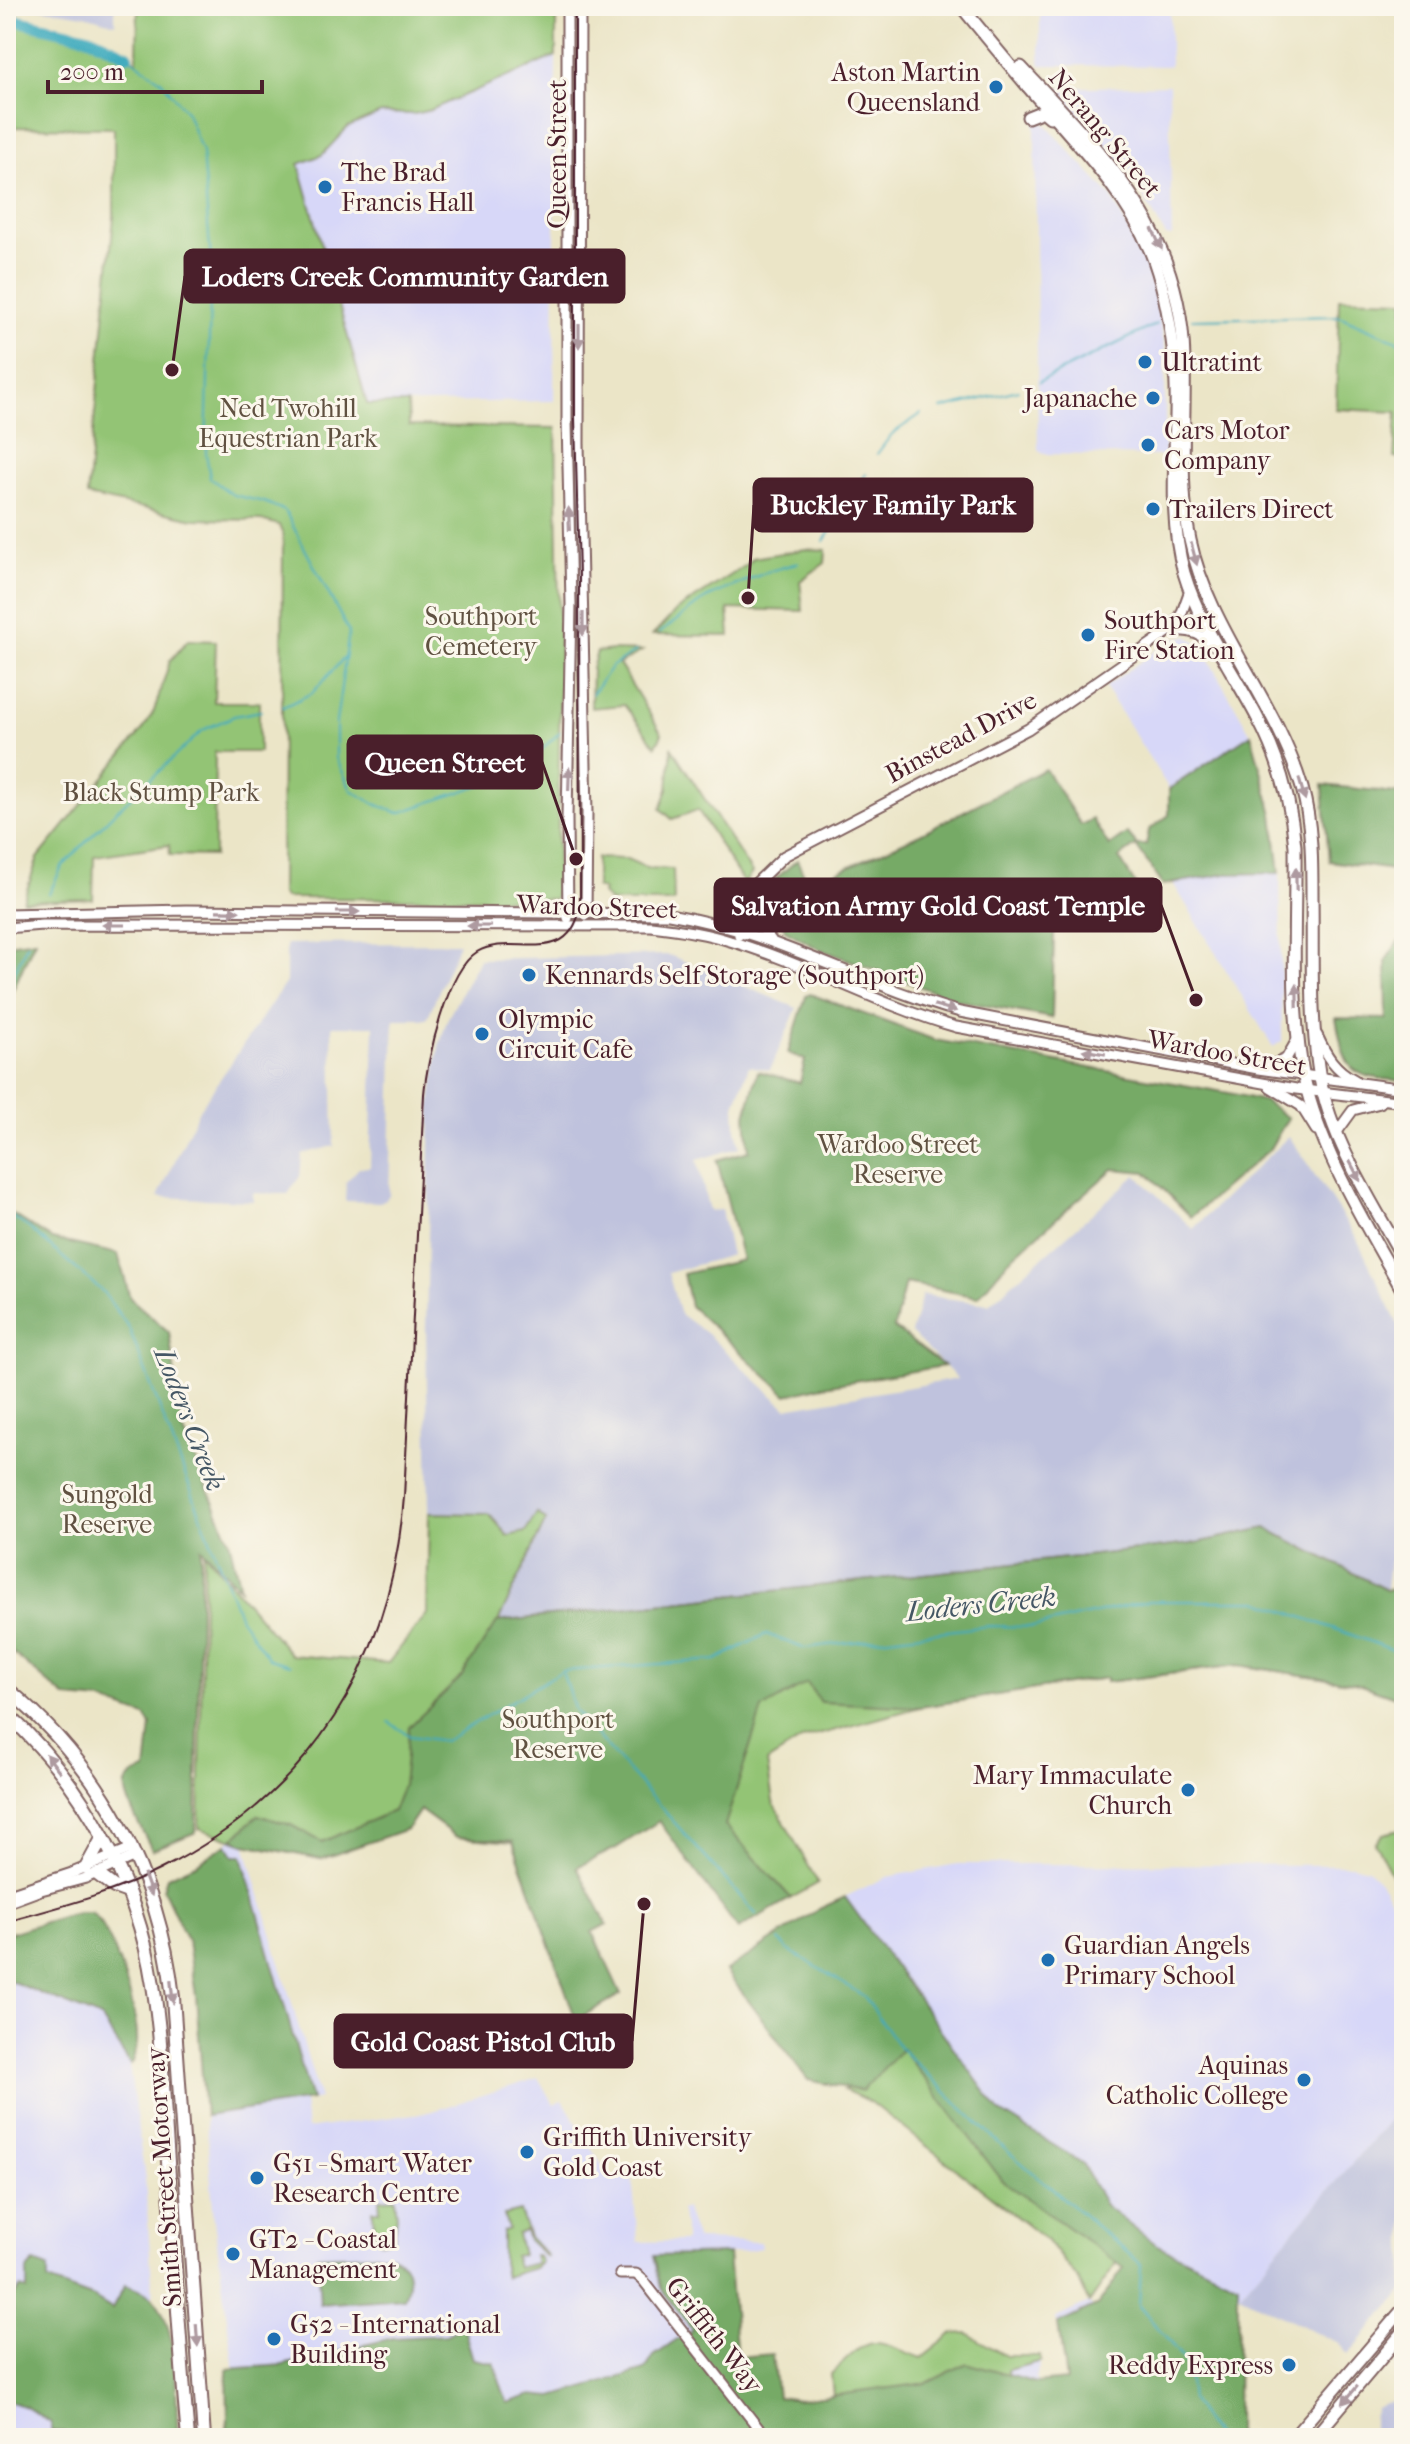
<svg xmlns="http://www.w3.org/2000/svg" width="1410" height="2444" font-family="'IM FELL French Canon',serif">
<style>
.built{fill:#d7d7f8}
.industrial{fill:#bfc2dd}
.green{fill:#93c475;stroke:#6e7250;stroke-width:2}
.forest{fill:#76aa66;stroke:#606448;stroke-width:2}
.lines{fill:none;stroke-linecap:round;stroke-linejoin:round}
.stream{stroke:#3eaabd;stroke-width:2}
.river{stroke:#3eaabd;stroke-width:12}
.secondary-casing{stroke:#826462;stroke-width:13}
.primary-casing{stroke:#826462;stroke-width:15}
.highway-casing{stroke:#826462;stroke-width:16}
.secondary{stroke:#fff;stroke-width:9}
.primary{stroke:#fff;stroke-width:11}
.highway{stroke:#fff;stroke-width:12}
.tram{stroke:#4a1f2b;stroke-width:2}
.oneway{fill:#ae9aa0}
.poi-dot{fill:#1f6fb2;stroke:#fbf7ec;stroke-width:3}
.labels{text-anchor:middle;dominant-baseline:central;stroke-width:6;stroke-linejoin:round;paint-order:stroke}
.poi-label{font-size:26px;fill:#4a1f2b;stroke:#fbf7ec;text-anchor:start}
.street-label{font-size:26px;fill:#4a1f2b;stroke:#fbf7ec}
.park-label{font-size:26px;fill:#605141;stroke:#fbf7ec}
.water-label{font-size:28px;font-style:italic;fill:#455765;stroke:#fbf7ec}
.leader{fill:none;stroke:#4a1f2b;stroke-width:3}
.callout-dot{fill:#4a1f2b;stroke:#fbf7ec;stroke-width:3}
.callout{fill:#4a1f2b;stroke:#4a1f2b;stroke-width:3}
.callout-label{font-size:28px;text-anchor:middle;font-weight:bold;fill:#fff}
</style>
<rect width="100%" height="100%" fill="#fbf7ec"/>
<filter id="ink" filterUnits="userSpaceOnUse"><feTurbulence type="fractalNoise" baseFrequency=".0125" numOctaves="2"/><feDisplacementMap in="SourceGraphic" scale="16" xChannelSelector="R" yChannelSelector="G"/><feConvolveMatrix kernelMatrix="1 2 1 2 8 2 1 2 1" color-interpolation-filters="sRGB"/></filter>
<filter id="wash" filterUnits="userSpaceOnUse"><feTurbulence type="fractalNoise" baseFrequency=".006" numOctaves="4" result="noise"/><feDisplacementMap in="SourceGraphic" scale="32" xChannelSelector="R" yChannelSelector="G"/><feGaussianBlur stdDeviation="1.8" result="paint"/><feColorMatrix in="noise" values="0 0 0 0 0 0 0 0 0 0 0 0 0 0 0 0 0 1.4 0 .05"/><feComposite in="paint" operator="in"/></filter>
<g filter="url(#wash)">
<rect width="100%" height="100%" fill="#ebe5c7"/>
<!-- built -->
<g class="built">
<path d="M1040 6H1170V66L1040 65Z"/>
<path d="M556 56 554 401 367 404 299 163 322 155 348 127 382 113 414 114 430 110Z"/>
<path d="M1169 85 1172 237 1166 236 1134 181 1112 152 1056 88Z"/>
<path d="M1043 122 1111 196 1151 274 1165 347V456L1043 454 1038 449 1035 123Z"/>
<path d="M1187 636 1199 643 1251 734 1169 789 1105 687 1172 639Z"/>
<path d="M1280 873 1282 1041 1273 1047 1173 883 1226 874Z"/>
<path d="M233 1839 245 1844 320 2099 304 2102 307 2129 429 2112 538 2078 554 2105 563 2100 609 2177 632 2176 638 2242 685 2241V2227L680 2210 685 2208 697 2240 760 2242 761 2248 728 2254V2274L737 2357 772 2354 771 2416 1008 2378 1007 2370 1041 2361 1035 2378 1041 2391 1066 2380 1056 2318 1089 2303 1155 2372 1175 2411 243 2438 214 2220 196 1996 188 1942 196 1864Z"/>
<path d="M957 1864 1352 1865 1368 1869 1380 1882 1404 1919V2103L1239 2295 1137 2247 1096 2222 819 1909 887 1877Z"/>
<path d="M6 1979 101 2019 129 2064 145 2179 156 2343 151 2438H6Z"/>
</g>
<!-- industrial -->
<g class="industrial">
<path d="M24 6H115V24L85 15Z"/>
<path d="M459 943 427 1019H394L389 1195 386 1199 380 1202 345 1201 346 1182 359 1168 370 1167 374 1026H332L334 1146 302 1154 300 1176 288 1194 253 1193V1201L158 1197 199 1110 286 982V944Z"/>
<path d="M669 955 797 1008 770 1070 749 1066 735 1105 736 1129 740 1147 697 1160 709 1211 721 1210 731 1255 668 1273 680 1314 707 1334 786 1408 958 1379 911 1333 922 1295 989 1304 1136 1175 1193 1229 1289 1136 1356 1237 1404 1337V1556L1389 1562 1386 1590 1266 1528 1191 1544 497 1622 525 1532 507 1536 489 1514 429 1513 426 1329 431 1103 439 1046 447 1020 479 959Z"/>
<path d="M1404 2103V2290L1348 2355 1338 2343 1239 2295Z"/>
<path d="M1395 2402 1404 2405V2438H1373V2418L1376 2408 1385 2403Z"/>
</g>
<!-- green -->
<g class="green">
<path d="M138 6H556V56L430 110 414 114 381 113 348 127 322 155 299 164 367 404H408L409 426 556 428 560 675 557 893 554 899 284 898 281 893 283 535 279 525 261 520 194 519 87 496 114 216V128L6 127V18L88 37 137 61Z"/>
<path d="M1339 298 1404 300V458H1394L1397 412 1336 409Z"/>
<path d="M806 549 826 550 825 563 800 581 803 611 728 609 730 636 653 635 677 610 748 564 753 558Z"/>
<path d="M188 640 216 641 214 702H259V752H215L214 856 170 855 169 845 94 856 93 899 23 901 38 858 144 728 154 711 170 661Z"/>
<path d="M613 650 642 651 619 664 662 734 656 746 624 705 591 708 592 668 597 652Z"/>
<path d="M672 748 752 873 744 884 698 810 672 819 661 809 668 789Z"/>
<path d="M596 858 627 859 647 868 673 869 674 902H610L602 894 603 890 596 887Z"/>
<path d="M429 1513 489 1514 508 1536 525 1532 537 1513 546 1520 498 1622 1191 1544 1266 1528 1386 1590 1404 1589V1700L1355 1683 1238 1665 1106 1682V1678L920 1707 803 1739 767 1762 773 1802 818 1883 745 1924 664 1804 532 1895 513 1842 457 1837 420 1810 407 1829 321 1859 245 1844 199 1828 204 1552 291 1655 388 1663 427 1614Z"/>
<path d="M1404 1829V1881L1400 1876 1394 1879 1375 1843 1383 1834Z"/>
<path d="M895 2034 1119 2260 1089 2303 1079 2280 1046 2240 871 2102 844 2090 868 2077Z"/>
<path d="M395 2198 397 2216 394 2238 381 2242 374 2235 373 2210H380L379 2199Z"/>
<path d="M520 2211 529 2237 547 2256 546 2257 528 2240 525 2231 517 2234 522 2254 514 2256 517 2268 536 2263 534 2255H537L541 2262 534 2268 505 2277 502 2262V2231L508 2229 504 2215Z"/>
<path d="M967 2333 1006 2356H1040L1041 2361 1008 2370V2378L833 2396 831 2374C874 2333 867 2338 922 2358L952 2334Z"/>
</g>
<!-- forest -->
<g class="forest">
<path d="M1251 734 1273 814 1280 873 1226 874 1163 885 1136 846 1119 858 1139 890 1068 909 1054 934 1052 1018 956 1000 819 949 785 930 771 893 773 881 797 860 809 885 920 834 1045 769 1081 825 1092 819 1109 846 1127 833 1137 845H1146L1149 830 1169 815V789Z"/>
<path d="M1323 785 1404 794V887L1393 870 1329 861Z"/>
<path d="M35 940 12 992 6 1018V944Z"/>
<path d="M1404 940V1081C1348 1077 1346 1072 1336 1018L1387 1019 1386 960 1398 942Z"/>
<path d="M810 994 935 1040 1229 1093 1264 1101 1288 1118 1269 1150 1191 1217 1146 1172 1113 1169 1008 1261 978 1297 905 1283 894 1328 944 1366 818 1387 787 1395 690 1306 683 1274 742 1260 717 1160 749 1151 746 1115 758 1071 800 1083 805 1060 788 1053 806 996Z"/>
<path d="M6 1210 52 1239 118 1254 130 1298 169 1332 182 1427 229 1539 240 1588 201 1548 196 1832 152 1850C146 1836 122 1798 126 1784 129 1775 138 1773 146 1770L151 1725 145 1716 103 1701 66 1698 6 1647Z"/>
<path d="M1266 1528 1386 1590 1404 1589V1700L1355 1683 1238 1665 1106 1682V1678L920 1707 820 1702 807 1683 762 1709 725 1825 791 1898 738 1929 659 1821 616 1848 577 1867 607 1924 592 1932 621 1994 576 2020 513 1841 457 1837 420 1810 407 1829 321 1859 245 1844 233 1839 258 1815 291 1825 322 1842 393 1811 403 1785 409 1727 461 1677 497 1622 1191 1544Z"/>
<path d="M227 1844 233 1856H242L311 2100 205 2116 196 1996 188 1942 163 1889 167 1877 196 1864Z"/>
<path d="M845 1897 999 2111 1082 2163 1105 2205 1157 2245 1238 2284 1237 2438H226L228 2419 227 2369 283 2365 393 2338 446 2335 463 2326 473 2359 494 2363 507 2403 532 2395 553 2397 645 2370 654 2356 692 2330 661 2288 654 2256 728 2254 737 2357 772 2354 777 2397 799 2400 927 2383 967 2363 1036 2383 1066 2380 1058 2324 1098 2305 1124 2268 1002 2180 902 2049 862 2091 808 2080 726 1971 819 1909Z"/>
<path d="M84 1912H91C114 1933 139 2012 137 2043 136 2049 134 2056 133 2062L130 2064 101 2018 6 1979V1934C32 1927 57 1916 84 1912Z"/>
<path d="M386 2254C410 2259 412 2278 404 2298L320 2304 317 2256Z"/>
<path d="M34 2263 48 2268V2281L94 2298 112 2309 125 2285C137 2289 150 2293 157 2303 180 2338 175 2398 178 2438H65V2432L51 2431V2423L26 2407 6 2400V2316L10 2318 13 2311 6 2308 20 2288 27 2290V2270Z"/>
</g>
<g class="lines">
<!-- stream -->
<g class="stream">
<path d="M127 55 162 81 187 113 202 152 211 261 206 453 210 478 233 495 264 502 285 511 349 632 336 722V758L351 790 375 804 399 813 495 780 534 757 560 732"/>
<path d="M1192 319 1339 316 1404 344"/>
<path d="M1039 382 1157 324"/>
<path d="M941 409 1018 390"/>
<path d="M877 454 892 434 921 414"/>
<path d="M824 541 866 474"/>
<path d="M660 633 706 598 767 572 798 563"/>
<path d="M592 694 611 667 636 651"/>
<path d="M283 707 312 693 345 657"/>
<path d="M49 894 62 867 110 817 203 730 234 716 261 711"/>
<path d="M6 991 27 944"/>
<path d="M6 1213 29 1228 103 1292 129 1328 240 1618 269 1659 290 1665"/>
<path d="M563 1674 575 1711 756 1914"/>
<path d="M389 1722 410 1736 445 1741 562 1671 716 1660 766 1634 803 1648 989 1626 1033 1627 1149 1601H1258L1404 1654"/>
<path d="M779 1940 787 1949 864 1996 901 2049 1005 2149 1141 2264 1139 2306 1187 2363 1191 2400 1216 2438"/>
</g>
<!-- river -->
<path class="river" d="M6 18 88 37 127 55"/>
</g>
</g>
<g filter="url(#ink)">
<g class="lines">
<!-- secondary casing -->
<g class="secondary-casing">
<g id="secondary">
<path d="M567 6V419L571 604 567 818 568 918"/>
<path d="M580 6 579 443 587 813 586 915"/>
<path d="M1170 629 1181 615 1190 590"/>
<path d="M1175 631C1193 629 1202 636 1215 646"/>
<path d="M755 908 757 922 771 940"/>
<path d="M6 914 186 910 669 914C771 931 861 984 960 1012L1258 1069 1404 1089"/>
<path d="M6 928 42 925 651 926C678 929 705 933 730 941 808 964 878 1005 956 1027L1296 1089 1404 1102"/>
<path d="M744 934 755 902"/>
<path d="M739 935 754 885 784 856 1028 729 1168 632 1201 616"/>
<path d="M1317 1035C1326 1055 1335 1070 1355 1080"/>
<path d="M1265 1068 1286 1059 1297 1040"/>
<path d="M1270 1087 1301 1106 1316 1130"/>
<path d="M1337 1132 1353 1110 1380 1103"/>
<path d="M6 1895 72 1873 132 1848"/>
<path d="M6 1903 41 1890 86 1878 135 1856"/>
<path d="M620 2274H636L643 2280 766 2438"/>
</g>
</g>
<!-- primary casing -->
<g class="primary-casing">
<g id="primary">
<path d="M961 6C988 39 1015 72 1043 104 1082 149 1126 194 1150 250 1164 284 1170 320 1174 356 1182 428 1164 502 1184 573 1200 626 1233 671 1258 719 1279 759 1291 802 1295 846 1296 920 1289 1007 1304 1078 1322 1156 1366 1224 1404 1293"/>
<path d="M1021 67C1105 157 1181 228 1184 359 1186 419 1178 481 1190 540 1209 630 1276 700 1302 788 1312 824 1312 860 1312 897 1313 953 1310 1010 1318 1066 1327 1136 1371 1199 1404 1260"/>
<path d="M1028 117 1043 111 1050 117"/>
<path d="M1293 2438 1404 2308"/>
<path d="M1314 2438 1404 2331"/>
</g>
</g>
<!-- highway casing -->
<g class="highway-casing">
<g id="highway">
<path d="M6 1688C102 1767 159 1874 173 1997L204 2438"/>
<path d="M6 1713C84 1783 137 1882 153 1985 162 2039 163 2094 167 2148 174 2245 179 2342 188 2438"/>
<path d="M86 1868 103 1837"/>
<path d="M97 1874 114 1887 128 1892"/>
</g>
</g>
<!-- secondary -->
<use href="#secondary" class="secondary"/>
<!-- primary -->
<use href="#primary" class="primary"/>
<!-- highway -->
<use href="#highway" class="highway"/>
<!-- tram -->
<path class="tram" d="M6 1922C59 1907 112 1894 161 1869 312 1793 391 1663 404 1497L424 1094C427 1060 447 970 477 952 512 931 567 970 580 909L579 577 575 417V6"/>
</g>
<!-- one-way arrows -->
<defs><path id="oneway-solid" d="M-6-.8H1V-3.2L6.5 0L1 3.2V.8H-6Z" transform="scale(2)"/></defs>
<g class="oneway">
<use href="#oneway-solid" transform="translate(1157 239) rotate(65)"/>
<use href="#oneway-solid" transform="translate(579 336) rotate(90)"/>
<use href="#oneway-solid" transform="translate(569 519) rotate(-92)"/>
<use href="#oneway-solid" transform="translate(1194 554) rotate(75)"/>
<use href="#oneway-solid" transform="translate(583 624) rotate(90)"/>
<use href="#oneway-solid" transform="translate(569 779) rotate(-88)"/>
<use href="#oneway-solid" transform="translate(1302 789) rotate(74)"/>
<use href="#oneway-solid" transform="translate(1296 879) rotate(-91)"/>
<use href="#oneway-solid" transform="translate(228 911) rotate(1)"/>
<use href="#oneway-solid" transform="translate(348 912)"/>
<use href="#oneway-solid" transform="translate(114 925) rotate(-180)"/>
<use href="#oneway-solid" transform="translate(479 926) rotate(180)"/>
<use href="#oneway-solid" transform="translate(1297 996) rotate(-91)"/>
<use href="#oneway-solid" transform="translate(945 1008) rotate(16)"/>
<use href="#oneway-solid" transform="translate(1094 1052) rotate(-170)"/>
<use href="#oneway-solid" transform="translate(1355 1171) rotate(62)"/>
<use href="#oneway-solid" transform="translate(53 1763) rotate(-128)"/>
<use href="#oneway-solid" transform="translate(148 1885) rotate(70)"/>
<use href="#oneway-solid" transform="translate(172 1992) rotate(84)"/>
<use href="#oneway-solid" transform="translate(197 2335) rotate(86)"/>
<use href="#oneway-solid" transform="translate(1350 2395) rotate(130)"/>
</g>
</g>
<!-- markers -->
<g class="poi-dot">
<circle cx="996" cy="87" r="8"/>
<circle cx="325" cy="187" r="8"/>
<circle cx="1145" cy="362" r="8"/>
<circle cx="1153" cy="398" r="8"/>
<circle cx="1148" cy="445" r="8"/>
<circle cx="1153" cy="509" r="8"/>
<circle cx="1088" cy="635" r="8"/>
<circle cx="529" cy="975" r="8"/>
<circle cx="482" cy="1034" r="8"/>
<circle cx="1188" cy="1790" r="8"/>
<circle cx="1048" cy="1960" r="8"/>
<circle cx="1304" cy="2080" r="8"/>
<circle cx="527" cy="2152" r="8"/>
<circle cx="257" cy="2178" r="8"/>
<circle cx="233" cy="2254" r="8"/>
<circle cx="274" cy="2339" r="8"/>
<circle cx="1289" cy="2365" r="8"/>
</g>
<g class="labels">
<!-- poi labels -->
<g class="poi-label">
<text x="980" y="72" text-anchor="end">Aston Martin<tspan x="980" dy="30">Queensland</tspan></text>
<text x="341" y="172">The Brad<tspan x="341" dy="30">Francis Hall</tspan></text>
<text x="1161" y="362">Ultratint</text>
<text x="1137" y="398" text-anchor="end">Japanache</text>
<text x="1164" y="430">Cars Motor<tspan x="1164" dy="30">Company</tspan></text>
<text x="1169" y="509">Trailers Direct</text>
<text x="1104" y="620">Southport<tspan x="1104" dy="30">Fire Station</tspan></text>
<text x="545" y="975">Kennards Self Storage (Southport)</text>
<text x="498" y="1019">Olympic<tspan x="498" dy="30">Circuit Cafe</tspan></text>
<text x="1172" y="1775" text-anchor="end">Mary Immaculate<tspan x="1172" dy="30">Church</tspan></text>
<text x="1064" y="1945">Guardian Angels<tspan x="1064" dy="30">Primary School</tspan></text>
<text x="1288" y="2065" text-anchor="end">Aquinas<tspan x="1288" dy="30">Catholic College</tspan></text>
<text x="543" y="2137">Griffith University<tspan x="543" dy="30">Gold Coast</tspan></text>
<text x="273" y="2163">G51 - Smart Water<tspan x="273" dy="30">Research Centre</tspan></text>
<text x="249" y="2239">GT2 - Coastal<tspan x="249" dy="30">Management</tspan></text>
<text x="290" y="2324">G52 - International<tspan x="290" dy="30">Building</tspan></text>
<text x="1273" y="2365" text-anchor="end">Reddy Express</text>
</g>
<!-- street labels -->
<g class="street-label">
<text transform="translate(1105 133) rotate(50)">Nerang Street</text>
<text transform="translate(557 154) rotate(-90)">Queen Street</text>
<text transform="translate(961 737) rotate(-28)">Binstead Drive</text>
<text transform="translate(597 907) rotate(2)">Wardoo Street</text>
<text transform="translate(1227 1053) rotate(10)">Wardoo Street</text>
<text transform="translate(164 2177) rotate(-94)">Smith Street Motorway</text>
<text transform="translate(714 2335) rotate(52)">Griffith Way</text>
</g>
<!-- park labels -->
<g class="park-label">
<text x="288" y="408">Ned Twohill<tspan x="288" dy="30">Equestrian Park</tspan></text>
<text x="481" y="616">Southport<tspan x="481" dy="30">Cemetery</tspan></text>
<text x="161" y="792">Black Stump Park</text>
<text x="898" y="1144">Wardoo Street<tspan x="898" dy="30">Reserve</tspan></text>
<text x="107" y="1494">Sungold<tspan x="107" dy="30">Reserve</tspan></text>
<text x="558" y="1719">Southport<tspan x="558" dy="30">Reserve</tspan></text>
</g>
<!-- water labels -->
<g class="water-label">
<text transform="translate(190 1419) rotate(69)">Loders Creek</text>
<text transform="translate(981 1604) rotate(-6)">Loders Creek</text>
</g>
</g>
<!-- callouts -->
<path class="leader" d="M172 370L185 276M748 598L754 505M576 859L542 762M1196 1000L1161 905M644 1904L632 2041"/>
<g class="callout-dot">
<circle cx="172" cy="370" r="8"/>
<circle cx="748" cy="598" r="8"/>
<circle cx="576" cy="859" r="8"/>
<circle cx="1196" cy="1000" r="8"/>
<circle cx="644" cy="1904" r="8"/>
</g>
<g class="callout">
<rect x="185" y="250" width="439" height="52" rx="8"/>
<rect x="754" y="479" width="278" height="52" rx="8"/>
<rect x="348" y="736" width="194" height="52" rx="8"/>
<rect x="715" y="879" width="446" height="52" rx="8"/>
<rect x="335" y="2015" width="297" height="52" rx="8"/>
</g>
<g class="callout-label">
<text x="405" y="286">Loders Creek Community Garden</text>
<text x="893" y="514">Buckley Family Park</text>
<text x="445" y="772">Queen Street</text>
<text x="938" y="915">Salvation Army Gold Coast Temple</text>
<text x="483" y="2051">Gold Coast Pistol Club</text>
</g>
<!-- margin -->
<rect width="1410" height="2444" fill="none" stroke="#fbf7ec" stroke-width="32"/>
<!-- scale -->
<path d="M48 80v12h214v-12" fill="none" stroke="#4a1f2b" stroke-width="4"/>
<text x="60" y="80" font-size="24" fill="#4a1f2b" stroke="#fbf7ec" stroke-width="6" paint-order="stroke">200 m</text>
</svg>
